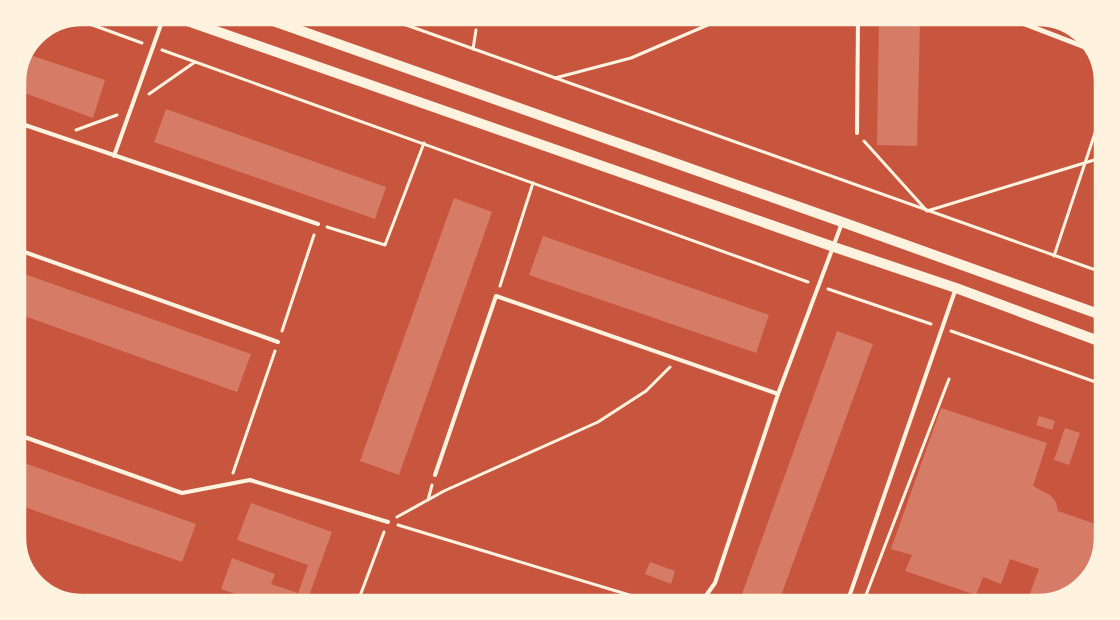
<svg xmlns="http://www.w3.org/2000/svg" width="1120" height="620" font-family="'Sofia Sans Condensed',sans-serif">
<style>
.building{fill:#d67c66}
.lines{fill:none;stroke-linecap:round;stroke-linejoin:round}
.path{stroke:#fff3e0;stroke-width:3}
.service{stroke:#fff3e0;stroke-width:4}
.minor{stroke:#fff3e0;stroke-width:5}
.secondary{stroke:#fff3e0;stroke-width:10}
.rim{fill:none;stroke:#fff3e0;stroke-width:2.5}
</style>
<rect width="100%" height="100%" fill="#c8553d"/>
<!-- building -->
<g class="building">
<path d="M879 21 920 22 917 146 877 145Z"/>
<path d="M27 54 105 80 93 118 16 90V78Z"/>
<path d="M166 109 386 187 375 219 154 142Z"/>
<path d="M454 198 492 212 399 475 360 461Z"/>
<path d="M543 236 769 315 756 353 529 275Z"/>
<path d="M16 271 251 354 237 392 16 313Z"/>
<path d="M837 331 873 344 778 604H769L742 594Z"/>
<path d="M941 408 1047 443 1033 486 1050 495 1056 502 1058 511 1104 527V538L1095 571 1071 595 1046 602 1029 596 1039 569 1010 559 1001 584 983 577 976 595 905 571 912 555 891 549Z"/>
<path d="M1039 416 1055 421 1052 430 1036 425Z"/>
<path d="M1065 428 1080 433 1069 465 1054 460Z"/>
<path d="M16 460 196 524 182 562 16 504Z"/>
<path d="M251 503 332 532 306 604H263L221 589 232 558 275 574 271 584 298 593 308 565 237 540Z"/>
<path d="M650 562 675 571 671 584 645 574Z"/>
</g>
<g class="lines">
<!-- path -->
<g class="path">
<path d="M381 16 1104 273"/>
<path d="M76 19 142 43"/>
<path d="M473 49 476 30"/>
<path d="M162 50 808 282"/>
<path d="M555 78 631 58 717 21 733 16"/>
<path d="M149 94 195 62"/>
<path d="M76 130 117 115"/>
<path d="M864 141 927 211 1104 157"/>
<path d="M327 227 385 245 424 143"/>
<path d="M1054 256 1104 106"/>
<path d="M500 286 533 183"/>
<path d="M828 289 931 324"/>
<path d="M282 331 314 235"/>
<path d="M951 331 1104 385"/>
<path d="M233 473 275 351"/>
<path d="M428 500 432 485"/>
<path d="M397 517 444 491 598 422 646 391 670 367"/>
<path d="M398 525 659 604"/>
<path d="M866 595 949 379"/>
<path d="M357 604 384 532"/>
</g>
<!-- service -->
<g class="service">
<path d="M477 20V16"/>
<path d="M16 122 318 224"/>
<path d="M857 133 858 16"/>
<path d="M114 156 164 16"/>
<path d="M16 249 278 342"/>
<path d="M16 434 182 493 250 480 388 522"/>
<path d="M435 475 496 296 778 394"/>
<path d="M700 604 715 583 778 394 842 223"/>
<path d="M859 604 848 600 956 288"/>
</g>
<!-- minor -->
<path class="minor" d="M1004 16 1095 51"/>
<!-- secondary -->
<g class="secondary">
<path d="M173 16 834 247 956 288 1104 343"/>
<path d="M259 16 842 222 1104 316"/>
</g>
</g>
<!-- crop -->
<path d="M0 0H1120V620H0ZM82 25H1038A57 57 0 0 1 1095 82V538A57 57 0 0 1 1038 595H82A57 57 0 0 1 25 538V82A57 57 0 0 1 82 25Z" fill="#fff3e0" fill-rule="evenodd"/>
<path class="rim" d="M82 25H1038A57 57 0 0 1 1095 82V538A57 57 0 0 1 1038 595H82A57 57 0 0 1 25 538V82A57 57 0 0 1 82 25Z"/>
</svg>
